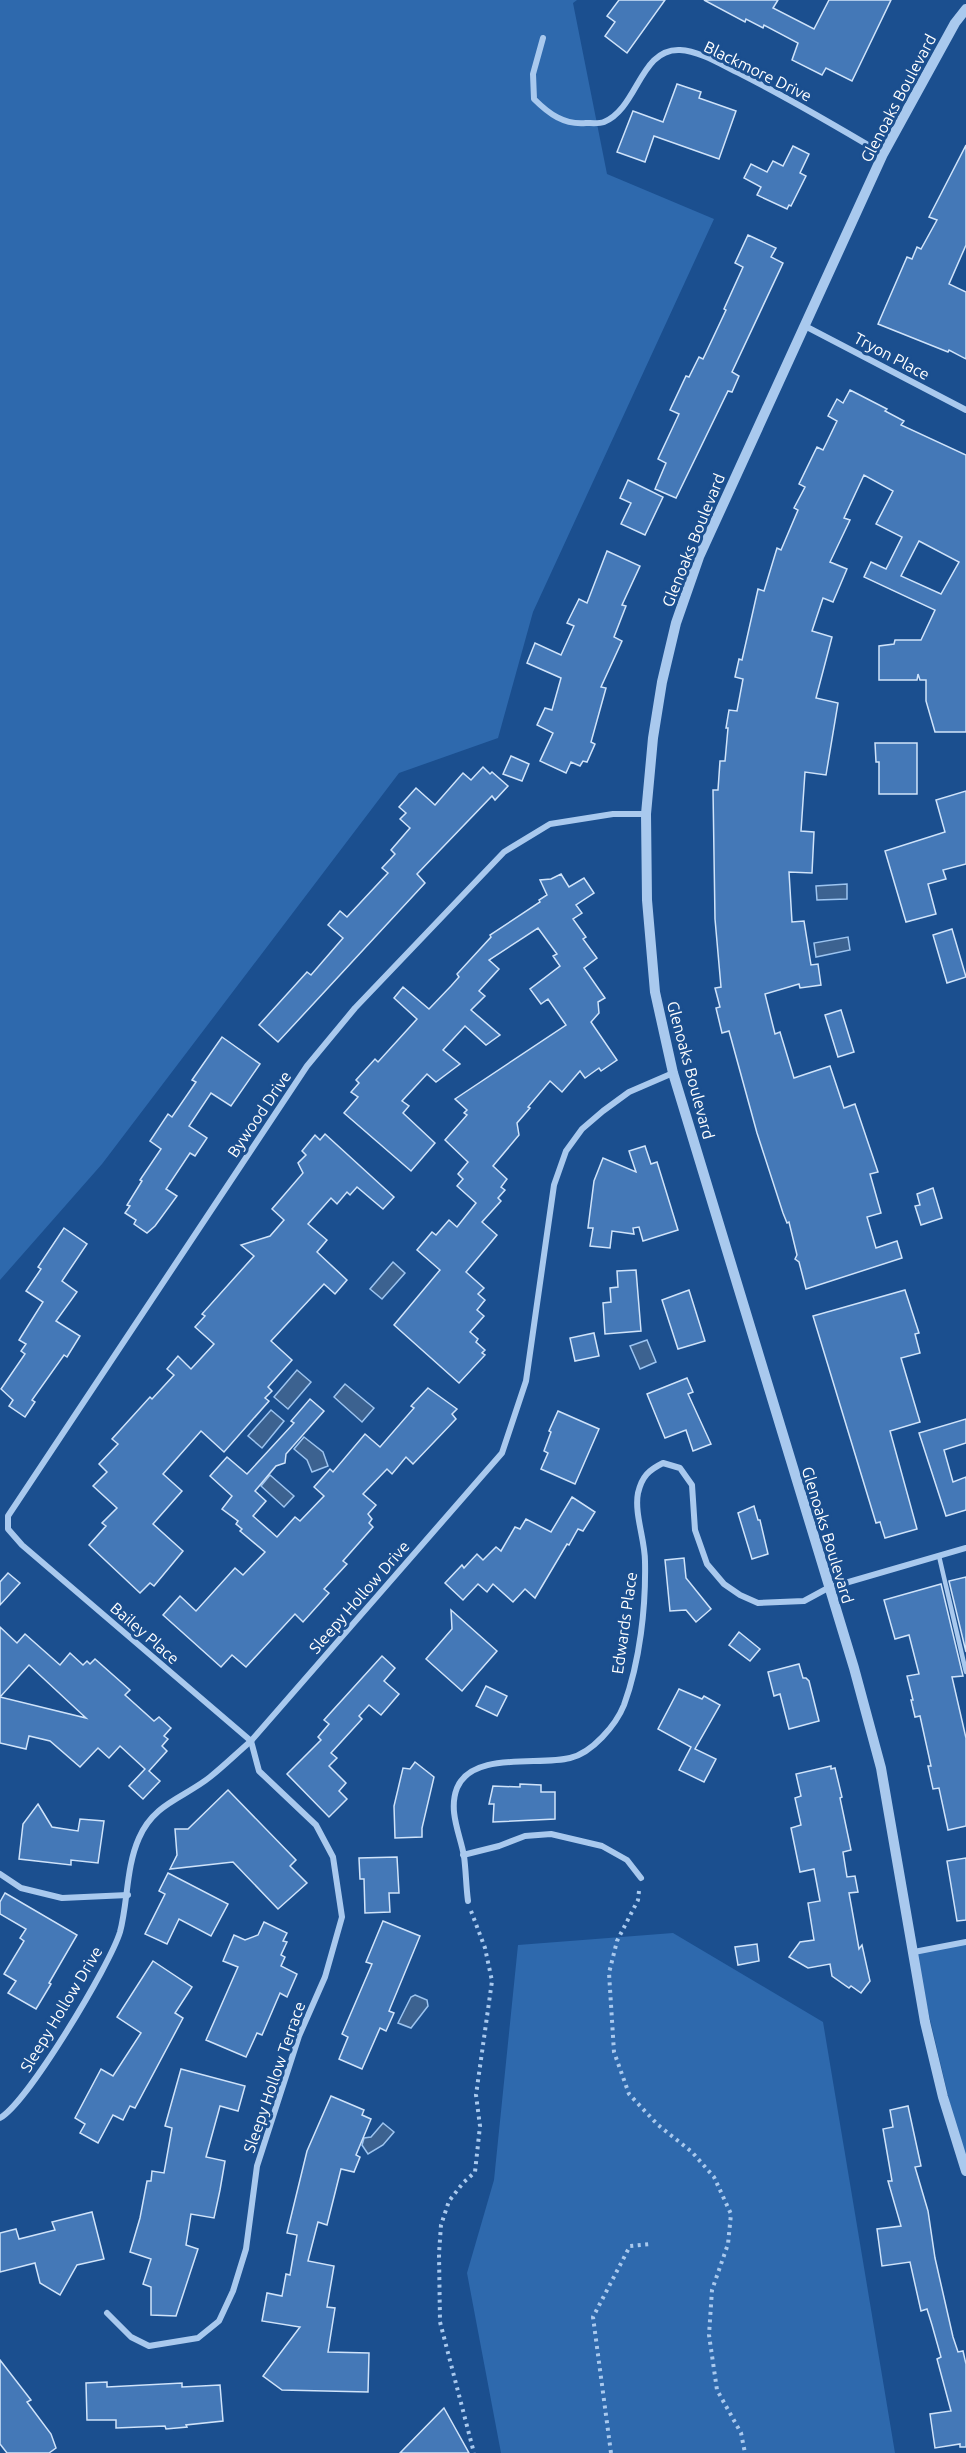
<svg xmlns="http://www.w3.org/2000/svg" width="966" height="2453" font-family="Ubuntu,sans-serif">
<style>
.green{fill:#2e69ad}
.water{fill:#3c6290;stroke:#9cc4f0;stroke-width:1.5}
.building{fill:#4478b7;stroke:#cfe3fa;stroke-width:1.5;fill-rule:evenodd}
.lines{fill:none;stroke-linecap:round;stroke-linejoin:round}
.path{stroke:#a9c9ee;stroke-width:4;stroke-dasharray:3 4.5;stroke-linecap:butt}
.service{stroke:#a9c9ee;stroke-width:4.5}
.minor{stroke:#a9c9ee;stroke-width:6}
.tertiary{stroke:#a9c9ee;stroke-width:10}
.labels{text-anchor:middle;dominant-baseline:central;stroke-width:6;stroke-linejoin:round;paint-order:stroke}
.street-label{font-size:16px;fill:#fff;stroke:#1b4f8f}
</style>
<rect width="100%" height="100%" fill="#1b4f8f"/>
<!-- green -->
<g class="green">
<path d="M0 0H577L573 3 607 174 714 219 533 612 498 738 399 773 102 1164 0 1280Z"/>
<path d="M673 1933 823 2022 895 2453H501L467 2273 494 2180 518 1945Z"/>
<path d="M966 1942V2171L914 1952Z"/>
</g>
<!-- water -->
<g class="water">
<path d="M847 884V899L817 900 816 886Z"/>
<path d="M848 937 850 950 816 957 814 943Z"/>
<path d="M393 1262 405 1273 382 1299 370 1289Z"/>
<path d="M647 1340 656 1362 640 1369 630 1346Z"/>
<path d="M297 1370 311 1382 288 1409 274 1397Z"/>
<path d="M345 1384 374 1408 362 1422 334 1397Z"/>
<path d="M271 1410 284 1421 262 1448 248 1436Z"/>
<path d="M304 1437 323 1452 328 1466 312 1472 307 1460 294 1449Z"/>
<path d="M270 1475 294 1496 284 1507 261 1486Z"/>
<path d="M415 1995 427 2000 428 2006 411 2028 398 2023 411 1997Z"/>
<path d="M383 2123 394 2132 383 2145 368 2154 362 2145 364 2138 371 2137Z"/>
</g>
<!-- building -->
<g class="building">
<path d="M619 0H665L627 53 605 36 615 22 607 16Z"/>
<path d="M704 0H778L773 8 814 29 829 0H891L852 81 826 68 822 75 792 60 798 43 764 25 763 28 746 19 745 22Z"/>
<path d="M677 84 701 92 699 98 736 111 719 159 654 136 645 162 617 152 633 111 663 122Z"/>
<path d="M966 145V245L949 284 966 292V359L949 350 948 352 878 324 907 257 912 259 917 247 921 249 937 220 929 217Z"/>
<path d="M793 146 809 154 800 173 806 176 791 206 789 205 787 209 757 195 761 187 744 178 751 164 767 172 773 161 783 166Z"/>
<path d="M748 235 776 248 771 257 783 263 732 372 739 376 732 392 728 391 676 498 655 489 666 463 658 459 679 414 670 410 686 376 689 377 699 357 703 359 726 310 724 309 743 267 735 263Z"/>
<path d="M850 390 887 409 885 411 904 421 901 425 966 455V732H935L926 701V680H920L918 674 917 680H879V646L894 644 895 640H921L935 610 864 577 871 562 886 569 902 537 876 524 893 491 864 475 844 518 850 520 830 562 847 569 833 602 823 598 812 631 832 637 816 698 838 703 826 775 805 772 801 831 814 832 812 873 789 872 792 922 804 921 811 965 818 964 821 985 800 988 799 984 765 994 775 1034 780 1032 794 1078 830 1066 844 1108 855 1104 878 1172 870 1174 881 1213 867 1217 876 1248 897 1241 902 1258 806 1289 799 1262 795 1259 797 1255 789 1222 787 1223 783 1213 757 1133 729 1031 722 1033 716 1008 720 1007 715 988 721 987 715 919 713 790H718L720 761H725L728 728H726L729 710 737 711 743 679 735 677 739 659 742 660 758 589 764 591 777 548 781 550 798 510 794 508 805 487 799 484 817 447 823 450 837 421 828 416 837 399 843 403ZM919 541 959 562 941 594 901 576Z"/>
<path d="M628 480 663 497 645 535 621 524 631 503 620 498Z"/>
<path d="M607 551 640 566 622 605 626 606 614 637 622 641 601 687 606 688 591 742 595 744 587 762 583 761 580 766 571 762 566 773 540 761 553 733 537 725 545 708 552 710 561 678 527 663 535 643 561 655 574 626 567 623 579 599 587 603Z"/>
<path d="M875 743H917V794H879V762H876Z"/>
<path d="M511 756 529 764 522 781 503 774Z"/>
<path d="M483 767 490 774 492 772 508 786 495 800 492 796 417 874 425 883 278 1042 259 1025 307 972 311 975 343 938 328 925 340 911 347 917 388 873 382 868 395 854 391 850 410 828 400 819 406 813 399 807 416 788 435 805 463 773 471 780Z"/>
<path d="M966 791V864L943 870 946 879 928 884 936 914 906 922 885 851 945 832 936 800Z"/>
<path d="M561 874 569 887 584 878 594 893 576 905 582 913 573 919 586 937 583 939 597 958 584 968 605 998 598 1002 599 1013 591 1022 617 1060 601 1071 599 1068 585 1078 580 1071 562 1092 550 1081 528 1107 530 1108 517 1123 519 1135 493 1166 507 1179 501 1187 505 1190 498 1198 501 1201 482 1222 497 1235 466 1272 484 1288 478 1294 485 1300 477 1310 484 1316 470 1332 478 1339 476 1342 485 1350 482 1353 485 1355 459 1383 394 1325 440 1270 417 1250 432 1232 436 1235 449 1220 457 1227 476 1203 457 1186 463 1179 458 1174 468 1162 445 1140 467 1115 464 1113 467 1110 455 1099 566 1025 548 999 541 1004 530 989 560 966 553 956 557 954 538 928 489 960 499 969 479 991 485 996 471 1010 500 1035 486 1045 465 1026 443 1050 460 1064 436 1082 427 1074 402 1101 409 1106 403 1113 435 1143 411 1171 344 1113 358 1097 351 1092 359 1083 356 1080 375 1059 378 1062 417 1019 394 998 403 987 429 1009 451 986 459 977 457 974 491 937 490 935 540 902 539 900 547 895 540 880 551 879Z"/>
<path d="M952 929 966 977 947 983 933 935Z"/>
<path d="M841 1010 854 1052 838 1057 825 1015Z"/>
<path d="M222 1037 260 1064 231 1106 211 1093 189 1126 207 1138 195 1156 190 1153 166 1189 177 1196 155 1226 147 1233 134 1224 136 1220 125 1213 130 1206 127 1205 142 1181 140 1180 161 1149 150 1141 168 1114 172 1117 196 1082 192 1080Z"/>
<path d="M325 1134 394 1197 383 1209 357 1187 350 1195 347 1192 337 1204 331 1198 308 1224 327 1240 317 1252 347 1280 335 1294 324 1284 271 1341 292 1360 268 1387 272 1391 265 1398 269 1401 224 1452 201 1431 163 1474 182 1491 153 1524 183 1551 154 1586 150 1583 140 1593 89 1545 106 1526 102 1523 117 1508 93 1486 107 1472 99 1464 118 1444 112 1439 150 1397 152 1399 174 1375 167 1369 178 1356 191 1369 214 1344 195 1327 205 1316 202 1314 254 1256 241 1245 270 1236 284 1220 272 1209 303 1173 298 1163 306 1155 302 1151 315 1135 320 1140Z"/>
<path d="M645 1146 651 1164 657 1162 678 1230 643 1241 639 1227 633 1228 634 1234 612 1231 610 1248 590 1246 593 1228H588L594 1181 603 1158 636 1172 629 1151Z"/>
<path d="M933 1188 942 1218 921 1225 915 1206 920 1205 917 1194Z"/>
<path d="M64 1228 87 1244 62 1281 77 1292 56 1321 80 1336 67 1357 64 1355 32 1400 35 1402 25 1417 9 1406 13 1400 1 1389 25 1354 21 1351 26 1344 19 1340 43 1302 26 1291 41 1269 38 1267Z"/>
<path d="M636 1270 641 1331 605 1334 603 1303 611 1302 610 1288 618 1287 617 1271Z"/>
<path d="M689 1290 705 1341 678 1349 662 1300Z"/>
<path d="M905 1290 919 1333 915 1334 920 1353 901 1358 920 1422 890 1431 917 1529 885 1538 880 1522 876 1523 813 1316Z"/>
<path d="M594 1333 599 1356 575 1361 570 1338Z"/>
<path d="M687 1378 693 1392 688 1394 711 1444 693 1451 686 1430 665 1438 647 1394Z"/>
<path d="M428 1388 457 1409 452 1414 456 1419 413 1464 406 1457 392 1474 387 1469 363 1494 376 1505 368 1514 372 1519 369 1523 373 1527 343 1561 347 1564 324 1589 329 1593 303 1622 295 1614 246 1667 232 1655 221 1667 163 1615 180 1596 196 1611 235 1568 243 1575 265 1552 240 1531 242 1529 236 1524 238 1521 222 1509 232 1496 210 1476 227 1457 247 1474 294 1423 291 1421 310 1399 324 1411 286 1454 285 1463 276 1466 255 1491 266 1501 253 1516 277 1537 295 1517 300 1521 324 1496 314 1487 330 1469 333 1472 365 1434 380 1447 414 1408 411 1406Z"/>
<path d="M558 1411 599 1429 575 1484 541 1469 548 1453 544 1451 551 1432 549 1431Z"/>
<path d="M966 1419V1443L944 1450 953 1482 966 1477V1510L946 1516 919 1433Z"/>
<path d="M572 1497 595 1512 583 1531 578 1529 569 1545 567 1544 535 1598 525 1589 513 1602 493 1584 487 1592 478 1584 463 1600 445 1583 462 1565 464 1568 477 1554 483 1560 496 1547 501 1551 515 1527 520 1529 526 1519 551 1532Z"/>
<path d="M754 1506 758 1520H760L768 1554 752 1559 738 1513Z"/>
<path d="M684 1558 686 1578 711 1609 696 1622 686 1610 670 1611 665 1560Z"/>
<path d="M8 1573 20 1583 0 1605V1582Z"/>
<path d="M966 1577V1652L949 1581Z"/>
<path d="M941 1584 963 1676 952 1677 966 1738V1826L948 1830 939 1788 933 1789 928 1766H931L920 1716 915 1717 911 1700H913L907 1676 919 1674 909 1635 895 1639 884 1600Z"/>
<path d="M451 1610 497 1651 462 1691 426 1659 452 1629Z"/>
<path d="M0 1627 17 1643 25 1634 60 1665 70 1653 83 1665 87 1661 90 1664 95 1659 130 1690 125 1695 154 1721 159 1717 171 1728 164 1736 168 1739 162 1746 167 1751 149 1771 160 1781 143 1799 129 1786 145 1769 120 1746 109 1758 98 1748 80 1767 50 1741 29 1736 26 1749 0 1743ZM29 1665 86 1718 0 1697Z"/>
<path d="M739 1632 760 1649 750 1661 729 1645Z"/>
<path d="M382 1656 395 1668 384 1681 399 1694 381 1715 369 1705 359 1716 362 1719 331 1753 337 1758 329 1766 346 1783 339 1791 347 1799 329 1817 287 1774 321 1740 318 1737 329 1724 324 1720Z"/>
<path d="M799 1664 803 1678H806L809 1681 819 1721 789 1729 780 1694 774 1696 768 1672Z"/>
<path d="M486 1686 507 1696 497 1716 476 1706Z"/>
<path d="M679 1689 702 1699 704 1696 720 1705 695 1749 716 1759 704 1782 679 1770 691 1747 658 1729Z"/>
<path d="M415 1762 434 1777 422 1828V1837L395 1838 394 1806 403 1768 410 1769Z"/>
<path d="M831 1766V1769L835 1768 842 1797 840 1798 851 1850 843 1852 847 1877 855 1876 858 1892 849 1893 859 1949 862 1945 870 1981 861 1993 851 1986 849 1988 832 1976 830 1964 808 1968 789 1957 800 1942 814 1940 808 1903 820 1901 814 1869 800 1872 791 1828 801 1825 795 1798 801 1796 796 1774Z"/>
<path d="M520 1784 541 1785V1792H555V1819L493 1822 494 1804H489L493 1786 520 1787Z"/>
<path d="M228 1790 296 1860 290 1866 307 1883 278 1909 233 1862 170 1869 177 1855 175 1829H188Z"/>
<path d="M38 1804 52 1827 78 1831 80 1819 104 1821 98 1863 71 1860V1865L19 1859 23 1824Z"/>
<path d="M397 1857 399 1893H389L390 1912 365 1913 364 1879H360L359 1858Z"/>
<path d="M966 1858V1920L957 1921 947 1861Z"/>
<path d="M168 1873 228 1904 211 1936 179 1919 167 1944 145 1934 165 1894 159 1891Z"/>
<path d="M5 1893 77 1935 49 1983 51 1984 36 2009 8 1993 16 1981 4 1974 24 1941 20 1938 26 1929 0 1914V1902Z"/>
<path d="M383 1921 420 1936 389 2011 394 2013 386 2031 380 2028 362 2069 339 2059 348 2037 342 2034 372 1964 366 1962Z"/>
<path d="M264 1922 287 1933 283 1941 287 1942 281 1955 285 1957 281 1966 297 1974 287 1997 280 1993 262 2035 257 2033 246 2057 206 2040 238 1967 223 1961 234 1935 245 1940 258 1935Z"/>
<path d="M757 1944 759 1961 738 1965 735 1947Z"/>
<path d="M153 1961 192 1987 175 2013 183 2018 135 2108 130 2106 123 2120 113 2115 98 2143 80 2133 85 2124 75 2118 101 2069 113 2076 141 2033 117 2017Z"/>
<path d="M181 2069 245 2086 238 2111 220 2106 206 2157 225 2161 220 2190 214 2218 191 2214 186 2245 198 2249 176 2316 151 2315V2287L143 2284 151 2259 130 2252 140 2218 147 2181H151L152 2171 164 2173 172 2128 165 2126Z"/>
<path d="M331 2096 364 2110 362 2115 371 2119 356 2155 360 2157 354 2172 341 2169 327 2225 318 2222 308 2261 334 2266 327 2307 335 2308 328 2352 369 2353 368 2392 282 2390 263 2376 300 2327 262 2321 267 2293 282 2296 286 2274 290 2275 297 2235 287 2233 307 2151Z"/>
<path d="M908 2106 921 2166 915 2167 928 2211 935 2258 953 2337 958 2352 963 2351 966 2364V2447H960V2444L935 2448 930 2414 951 2411 937 2359 941 2357 932 2325 927 2309 921 2311 910 2262 882 2266 877 2229 901 2226 888 2181H892L883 2129 893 2127 890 2110Z"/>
<path d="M92 2212 104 2259 77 2265 60 2295 40 2283 35 2263 0 2272V2233L16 2229 19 2239 55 2230 52 2222Z"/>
<path d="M0 2360 31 2400 27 2402 51 2434 56 2448 49 2453H7L0 2444Z"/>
<path d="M107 2382V2387L182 2383V2387L220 2385 223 2421 186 2425 187 2427 166 2429 165 2426 116 2428V2420H87L86 2383Z"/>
<path d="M444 2408 469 2453H400Z"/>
</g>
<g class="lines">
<!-- path -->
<g class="path">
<path d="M639 1891 638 1900 617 1941 609 1973 614 2052 629 2094 658 2125 692 2152 714 2177 731 2214 728 2244 712 2290 709 2335 717 2390 741 2433 745 2453"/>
<path d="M471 1911 485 1948 492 1981 476 2095 480 2126 475 2172 463 2183 449 2201 441 2225 439 2254 440 2322 474 2453"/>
<path d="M611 2453 593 2317 630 2246 650 2244"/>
</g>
<!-- service -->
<path class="service" d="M939 1556 966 1672"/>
<!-- minor -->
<g class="minor">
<path d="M543 38 533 74 534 99C549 114 564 125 586 123 591 123 599 124 604 122 638 108 640 48 680 50 700 51 722 65 739 73 788 98 836 126 883 154"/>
<path d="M805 326 966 410"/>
<path d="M463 1855 499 1846 525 1836 551 1834 602 1846 627 1860 641 1878"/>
<path d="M0 1874 21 1888 62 1898 128 1895"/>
<path d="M468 1901C466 1886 466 1871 464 1856 460 1834 448 1811 457 1788 472 1751 539 1766 570 1758 592 1753 616 1725 624 1705 640 1661 646 1607 645 1561 645 1540 634 1513 638 1493 642 1476 649 1470 663 1463L680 1468 692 1485 695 1530 707 1564 724 1584 740 1595 758 1603 804 1601 828 1588 966 1548"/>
<path d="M914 1952 966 1942"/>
<path d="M0 2118C28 2102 110 1965 120 1932 128 1902 126 1867 139 1838 154 1803 184 1798 210 1777 224 1766 237 1753 251 1741L502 1453 526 1381 554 1185 566 1151 582 1129 603 1111 629 1092 673 1073"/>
<path d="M107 2313 131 2337 149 2346 198 2338 219 2321 233 2291 246 2249 257 2166 299 2036 325 1977 342 1917 333 1857 316 1825 259 1771 251 1741 22 1545 8 1529V1516L307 1066 355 1008 504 852 550 824 613 814H646"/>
</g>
<!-- tertiary -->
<path class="tertiary" d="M966 9 955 23 883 154 699 557 676 623 662 682 653 738 646 814 647 900 655 992 673 1073 854 1668 881 1768 925 2022 943 2097 966 2171"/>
</g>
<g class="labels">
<!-- street labels -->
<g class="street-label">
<text transform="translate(758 71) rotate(26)">Blackmore Drive</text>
<text transform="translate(898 98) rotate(-62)">Glenoaks Boulevard</text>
<text transform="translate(892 356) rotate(28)">Tryon Place</text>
<text transform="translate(693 540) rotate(-68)">Glenoaks Boulevard</text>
<text transform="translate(691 1070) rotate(75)">Glenoaks Boulevard</text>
<text transform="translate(259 1114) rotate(-56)">Bywood Drive</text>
<text transform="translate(828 1535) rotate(73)">Glenoaks Boulevard</text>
<text transform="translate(359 1597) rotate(-49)">Sleepy Hollow Drive</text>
<text transform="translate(624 1623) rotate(-82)">Edwards Place</text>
<text transform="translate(145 1633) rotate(41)">Bailey Place</text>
<text transform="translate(61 2009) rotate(-59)">Sleepy Hollow Drive</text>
<text transform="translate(274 2077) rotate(-71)">Sleepy Hollow Terrace</text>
</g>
</g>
</svg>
